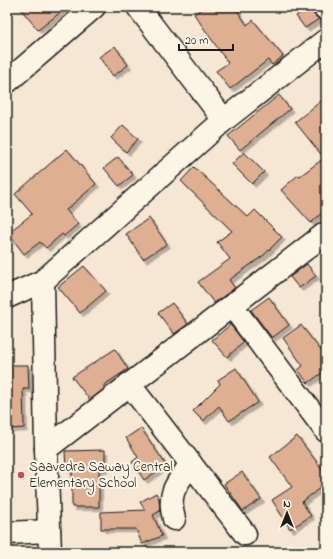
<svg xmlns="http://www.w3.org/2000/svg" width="333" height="559" font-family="'Indie Flower',sans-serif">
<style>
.building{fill:#dfaf91;stroke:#1c1c1c;filter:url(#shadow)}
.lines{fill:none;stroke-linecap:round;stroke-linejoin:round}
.minor-casing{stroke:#1c1c1c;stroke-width:25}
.minor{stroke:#fcf5e5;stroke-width:22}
.poi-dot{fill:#d1495b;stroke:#fcf5e5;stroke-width:1.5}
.labels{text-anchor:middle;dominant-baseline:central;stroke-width:4;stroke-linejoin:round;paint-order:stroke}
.poi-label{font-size:14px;fill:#1c1c1c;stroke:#fcf5e5;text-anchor:start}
</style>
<defs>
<filter id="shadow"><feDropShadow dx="3.5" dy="3.5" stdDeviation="0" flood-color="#0004"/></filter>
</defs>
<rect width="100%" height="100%" fill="#f6e7d4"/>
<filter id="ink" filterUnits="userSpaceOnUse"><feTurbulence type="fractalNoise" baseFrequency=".025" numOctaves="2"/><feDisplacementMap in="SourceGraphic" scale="8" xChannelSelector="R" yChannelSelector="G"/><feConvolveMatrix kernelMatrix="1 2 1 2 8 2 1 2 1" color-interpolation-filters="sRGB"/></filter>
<g filter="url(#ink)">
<!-- building -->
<g class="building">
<path d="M19 7H67L38 30Z"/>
<path d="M204 7H235L247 25 253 20 283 56 272 65 268 60 230 89 216 71 228 63 194 14Z"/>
<path d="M307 7H312V11L315 16 319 19 305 28 296 16Z"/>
<path d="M115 46 128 65 113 76 99 57Z"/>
<path d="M279 95 290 109 240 150 228 136Z"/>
<path d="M326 97V209L311 223 281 190 298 175 300 176 324 158 295 122Z"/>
<path d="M123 125 138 139 126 152 111 138Z"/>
<path d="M67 149 96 184 66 210 78 224 64 236 62 234 46 248 40 242 24 254 8 233 32 214 15 194Z"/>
<path d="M244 152 264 172 252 184 232 164Z"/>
<path d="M118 157 133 175 119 186 104 168Z"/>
<path d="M194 167 248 217 255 210 282 237 264 255 229 280 235 288 214 303 198 282 230 259 217 242 232 231 181 181Z"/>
<path d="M149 218 167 244 143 259 126 234Z"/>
<path d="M307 264 316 276 299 288 290 277Z"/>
<path d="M84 266 106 291 80 313 58 287Z"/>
<path d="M269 297 289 325 272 338 251 310Z"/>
<path d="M172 303 188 324 174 334 158 313Z"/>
<path d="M229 323 244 342 227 357 212 340 230 325Z"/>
<path d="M301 325 326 357V370L308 383 298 370 303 366 283 338Z"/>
<path d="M115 349 128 369 104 385V389L90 400 72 377Z"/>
<path d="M7 365H28L29 389H23L24 428 7 429Z"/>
<path d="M236 368 258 402 229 421 219 406 203 421 193 411 220 384 218 380Z"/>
<path d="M141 428 166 465 144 480 132 462 138 457 126 438Z"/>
<path d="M297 436 326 474V483L302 502 311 516 290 529 272 500 292 487 270 457Z"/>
<path d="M105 450V469H99V507H72V470H66L65 451Z"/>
<path d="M242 472 261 499 243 511 224 484Z"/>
<path d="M156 493 159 499 160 511 153 515 162 536 142 544 136 529H101V512L145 510 140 502Z"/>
</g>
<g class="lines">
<!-- minor casing -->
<g class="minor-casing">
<g id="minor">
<path d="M138 7 224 120"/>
<path d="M324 7 326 9"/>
<path d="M7 82 94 7"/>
<path d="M43 281 46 449 50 552"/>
<path d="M7 297 43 281 224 120 326 40"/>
<path d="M232 306 326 431"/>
<path d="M129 384 245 534"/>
<path d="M46 449 326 233"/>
<path d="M174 519C167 493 176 484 191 464"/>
<path d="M7 533 49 531"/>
</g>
</g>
<!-- minor -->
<use href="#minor" class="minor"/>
</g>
</g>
<!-- markers -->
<circle class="poi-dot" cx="21" cy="475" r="4"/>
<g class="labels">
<!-- poi labels -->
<g class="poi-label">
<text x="29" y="467">Saavedra Saway Central<tspan x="29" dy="16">Elementary School</tspan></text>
</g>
</g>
<!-- margin -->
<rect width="333" height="559" fill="none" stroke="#fcf5e5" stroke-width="24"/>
<rect x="12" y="12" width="309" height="535" fill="none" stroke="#1c1c1c" stroke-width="1.5" filter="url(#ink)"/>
<!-- north arrow -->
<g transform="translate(287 513)" stroke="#fcf5e5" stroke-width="3" paint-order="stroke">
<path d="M0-3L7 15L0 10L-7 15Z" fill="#1c1c1c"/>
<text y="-6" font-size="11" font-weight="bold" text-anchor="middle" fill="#1c1c1c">N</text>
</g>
<!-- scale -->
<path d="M179 44v6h54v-6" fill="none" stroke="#1c1c1c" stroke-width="2"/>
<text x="185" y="44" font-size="12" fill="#1c1c1c" stroke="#fcf5e5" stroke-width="3" paint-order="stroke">20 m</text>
</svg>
